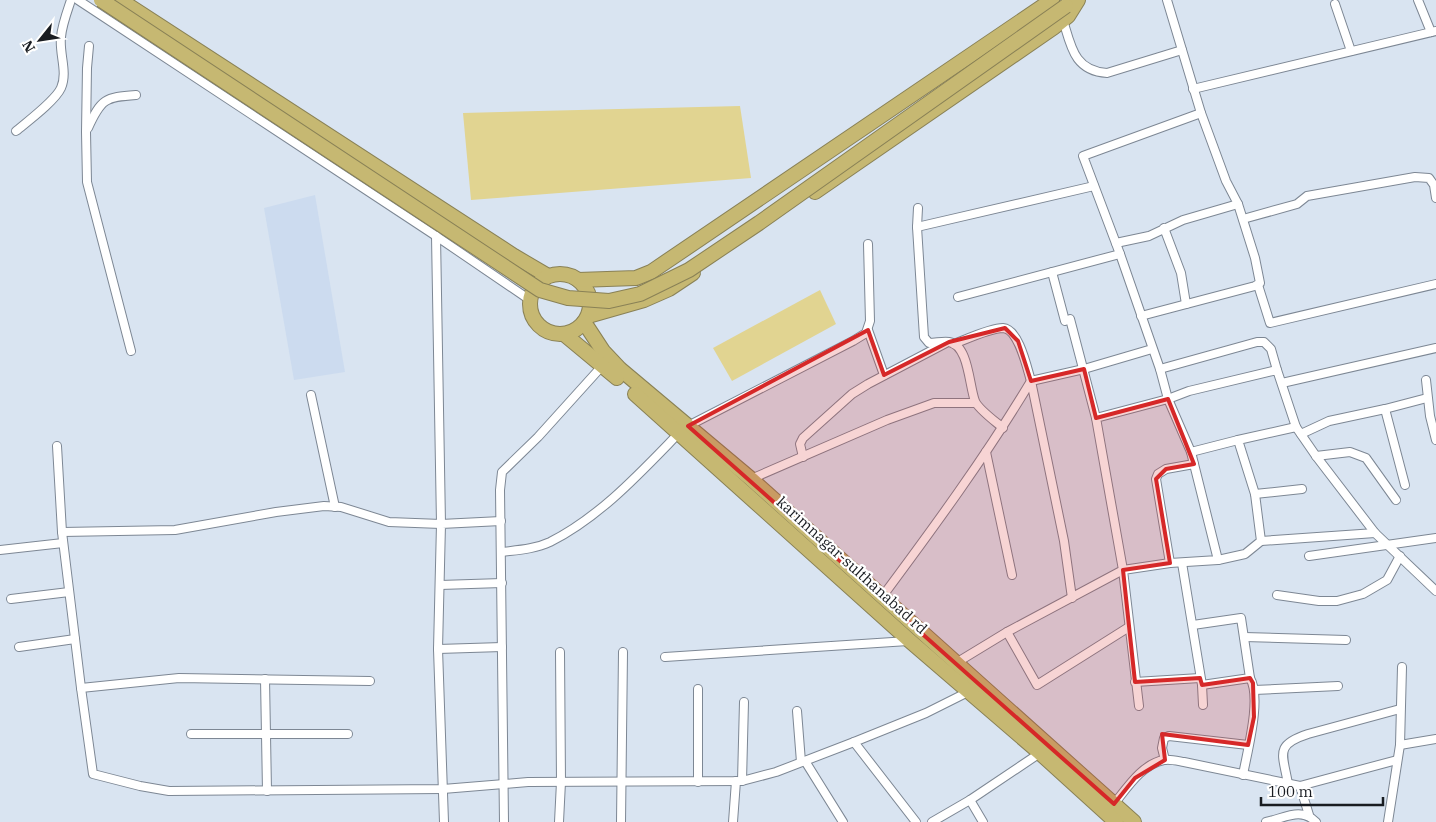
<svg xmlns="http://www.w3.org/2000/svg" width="1436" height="822" font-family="'IBM Plex Serif',serif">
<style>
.built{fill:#ccdbef}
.green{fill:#e1d491}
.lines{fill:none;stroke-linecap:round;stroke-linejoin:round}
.street-casing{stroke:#7d8794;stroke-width:10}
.highway-casing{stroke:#898156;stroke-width:16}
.street{stroke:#fff;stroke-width:8}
.highway{stroke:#c6b872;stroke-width:14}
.highway-bridge-casing{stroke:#898156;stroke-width:16;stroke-linecap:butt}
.highway-bridge{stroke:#c6b872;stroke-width:14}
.marked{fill:#d62828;fill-opacity:0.2;stroke:#d62828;stroke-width:4;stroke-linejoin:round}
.labels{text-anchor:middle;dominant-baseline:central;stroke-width:4.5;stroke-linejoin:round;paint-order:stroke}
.street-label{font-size:15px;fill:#191c21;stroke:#fff}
</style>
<rect width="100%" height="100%" fill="#d9e4f1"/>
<!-- built -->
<path class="built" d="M315 195 345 372 294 380 264 208Z"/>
<!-- green -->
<g class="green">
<path d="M740 106 751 178 471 200 463 113Z"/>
<path d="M820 290 836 324 732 381 713 348Z"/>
</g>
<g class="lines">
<!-- street casing -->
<g class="street-casing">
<g id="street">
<path d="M78 0 436 236 530 300"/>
<path d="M1167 0 1201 113 1083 156 1120 254 1160 369 1168 399 1191 452 1238 440"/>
<path d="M1418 0 1431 32"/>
<path d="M1335 4 1351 51"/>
<path d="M1063 20C1071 46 1074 71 1107 73L1182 50"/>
<path d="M89 46 87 68 86 132 87 182 131 351"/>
<path d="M1193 89 1436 31"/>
<path d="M88 128C101 99 105 97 136 95"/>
<path d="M16 131C28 121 55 101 61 88 68 72 59 54 61 37 62 25 67 12 71 0"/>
<path d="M918 208 917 227 924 337 929 343C936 343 943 341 949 342 969 345 969 386 975 401 978 409 996 422 1003 428"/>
<path d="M1243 219 1297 204 1307 196 1415 177 1429 178 1434 185 1436 198"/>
<path d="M917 227 1094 186"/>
<path d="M1164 228 1181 273 1186 304"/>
<path d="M1116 243 1149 236 1183 220 1238 204"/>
<path d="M1052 272 1065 321"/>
<path d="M1258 285 1270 323 1436 284"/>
<path d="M958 297 1120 254"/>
<path d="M1141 316 1255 286 1260 283 1255 258 1238 204 1226 181 1201 113"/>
<path d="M1070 319 1096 418"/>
<path d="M868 330 884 375"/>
<path d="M954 344C967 339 990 328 1003 328 1019 329 1027 368 1031 381L1084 369 1152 349"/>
<path d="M1160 369 1257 342H1264L1271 349 1277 370"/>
<path d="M1426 380 1430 416 1436 440"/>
<path d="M1282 383 1436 348"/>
<path d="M311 395 335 507"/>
<path d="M1385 409 1405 485"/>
<path d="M688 426 853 341 866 333 870 321 868 244"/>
<path d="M1296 427 1238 440 1255 494 1302 489"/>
<path d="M1301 434 1329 421 1385 409 1427 398"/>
<path d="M57 446 62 532 81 688 93 774 140 786 169 791 443 789 528 782 742 781 776 772 854 742 926 713 970 691"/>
<path d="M986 452 1012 575"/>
<path d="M1316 456 1350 452 1366 458 1396 500"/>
<path d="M803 457 800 444 803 438 852 394 868 384 946 343"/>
<path d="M751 479 887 420 934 403H975"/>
<path d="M62 532 175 530 276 512 324 506 341 507 389 522 441 524 436 236"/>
<path d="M1261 541 1375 533"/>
<path d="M0 550 63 543"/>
<path d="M502 552C518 550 535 549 550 542 600 517 641 472 679 433"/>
<path d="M1309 556 1436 538"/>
<path d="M1218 560 1245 554 1261 541 1255 494"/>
<path d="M1170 563 1156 479 1158 474 1166 469 1194 464"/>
<path d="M1182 563 1202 685 1203 705"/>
<path d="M440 585 502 583"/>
<path d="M1277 595 1319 601H1337L1363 594 1387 580 1400 556"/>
<path d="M882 597C934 527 986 456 1031 381L1064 541 1072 598"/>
<path d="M11 599 69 592"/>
<path d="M1193 625 1241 618 1250 678 1202 685"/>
<path d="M1007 632 1037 685 1129 627"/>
<path d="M1244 637 1346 640"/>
<path d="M19 647 75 639"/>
<path d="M438 649 502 647"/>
<path d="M665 657 908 641"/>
<path d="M956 663 1007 632 1123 570 1096 418 1168 399 1189 391 1277 370 1296 427 1316 456 1375 533 1436 591"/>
<path d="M265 679 267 791"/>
<path d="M1135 682 1200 678"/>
<path d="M81 688 179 678 370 681"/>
<path d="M1254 690 1338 686"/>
<path d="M1139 706 1123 570 1170 563 1218 560 1191 452"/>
<path d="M797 711 801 762"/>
<path d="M191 734H348"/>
<path d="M854 742 916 822"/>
<path d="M1400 745 1436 739"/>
<path d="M1165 760 1162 748 1164 738 1169 736 1248 745"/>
<path d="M805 761 843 822"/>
<path d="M1243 775C1247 752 1262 698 1250 678"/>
<path d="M742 781 744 702"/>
<path d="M698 782V689"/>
<path d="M1288 784C1283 754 1274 745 1308 734L1400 709"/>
<path d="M1300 786 1309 815"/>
<path d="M970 800 983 822"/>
<path d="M1114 804C1127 788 1142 764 1164 760 1170 759 1178 761 1184 762L1300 786 1397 760"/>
<path d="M444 822 438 649 441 524 501 521"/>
<path d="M504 822 500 490 502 472 538 437 603 365"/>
<path d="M559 822 561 782 560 652"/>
<path d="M621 822 623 652"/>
<path d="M733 822 736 781"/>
<path d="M932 822 970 800 1040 753"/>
<path d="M1266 822C1285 818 1301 807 1316 822"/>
<path d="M1388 822 1400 745 1402 667"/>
</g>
</g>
<!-- highway casing -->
<g class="highway-casing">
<g id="highway">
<path d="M120 0 514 256 548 276"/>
<path d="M815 192 1053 28 1068 16 1078 0"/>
<circle cx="560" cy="304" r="30"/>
<path d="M578 280 636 278 651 272 1052 0"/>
<path d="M588 316 644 300 669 289 693 273"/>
<path d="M584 322 603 351 620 369 751 479 1134 822"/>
<path d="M564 334 617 378"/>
<path d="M635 394 910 641 1040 753 1116 822"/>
</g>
</g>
<!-- street -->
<use href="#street" class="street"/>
<!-- highway -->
<use href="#highway" class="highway"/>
<!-- highway-bridge casing -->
<g class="highway-bridge-casing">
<path id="highway-bridge" d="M101 0 540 290 568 298 609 301 640 294 689 270 759 223 1066 6"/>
</g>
<!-- highway-bridge -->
<use href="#highway-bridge" class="highway-bridge"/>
</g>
<!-- marked area -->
<path class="marked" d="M1005 328 1018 341 1031 381 1084 369 1096 418 1168 399 1194 464 1166 469 1156 479 1170 563 1123 570 1135 682 1200 678 1202 685 1250 678 1253 683 1254 717 1248 745 1162 734 1165 760 1135 778 1114 804 688 426 868 330 884 375 949 342Z"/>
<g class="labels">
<!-- street labels -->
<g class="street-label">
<text transform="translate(852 565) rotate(42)">karimnagar-sulthanabad rd</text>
</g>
</g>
<!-- north arrow -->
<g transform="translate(40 40) rotate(240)" stroke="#ffffff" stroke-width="4" paint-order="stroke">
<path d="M0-4L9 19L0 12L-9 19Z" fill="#191c21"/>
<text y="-8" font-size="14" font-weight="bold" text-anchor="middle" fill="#191c21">N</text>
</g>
<!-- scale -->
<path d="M1261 797v8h122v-8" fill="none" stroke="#191c21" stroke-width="2.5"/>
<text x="1268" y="797" font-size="15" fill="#191c21" stroke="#ffffff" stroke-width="4" paint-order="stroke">100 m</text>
</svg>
